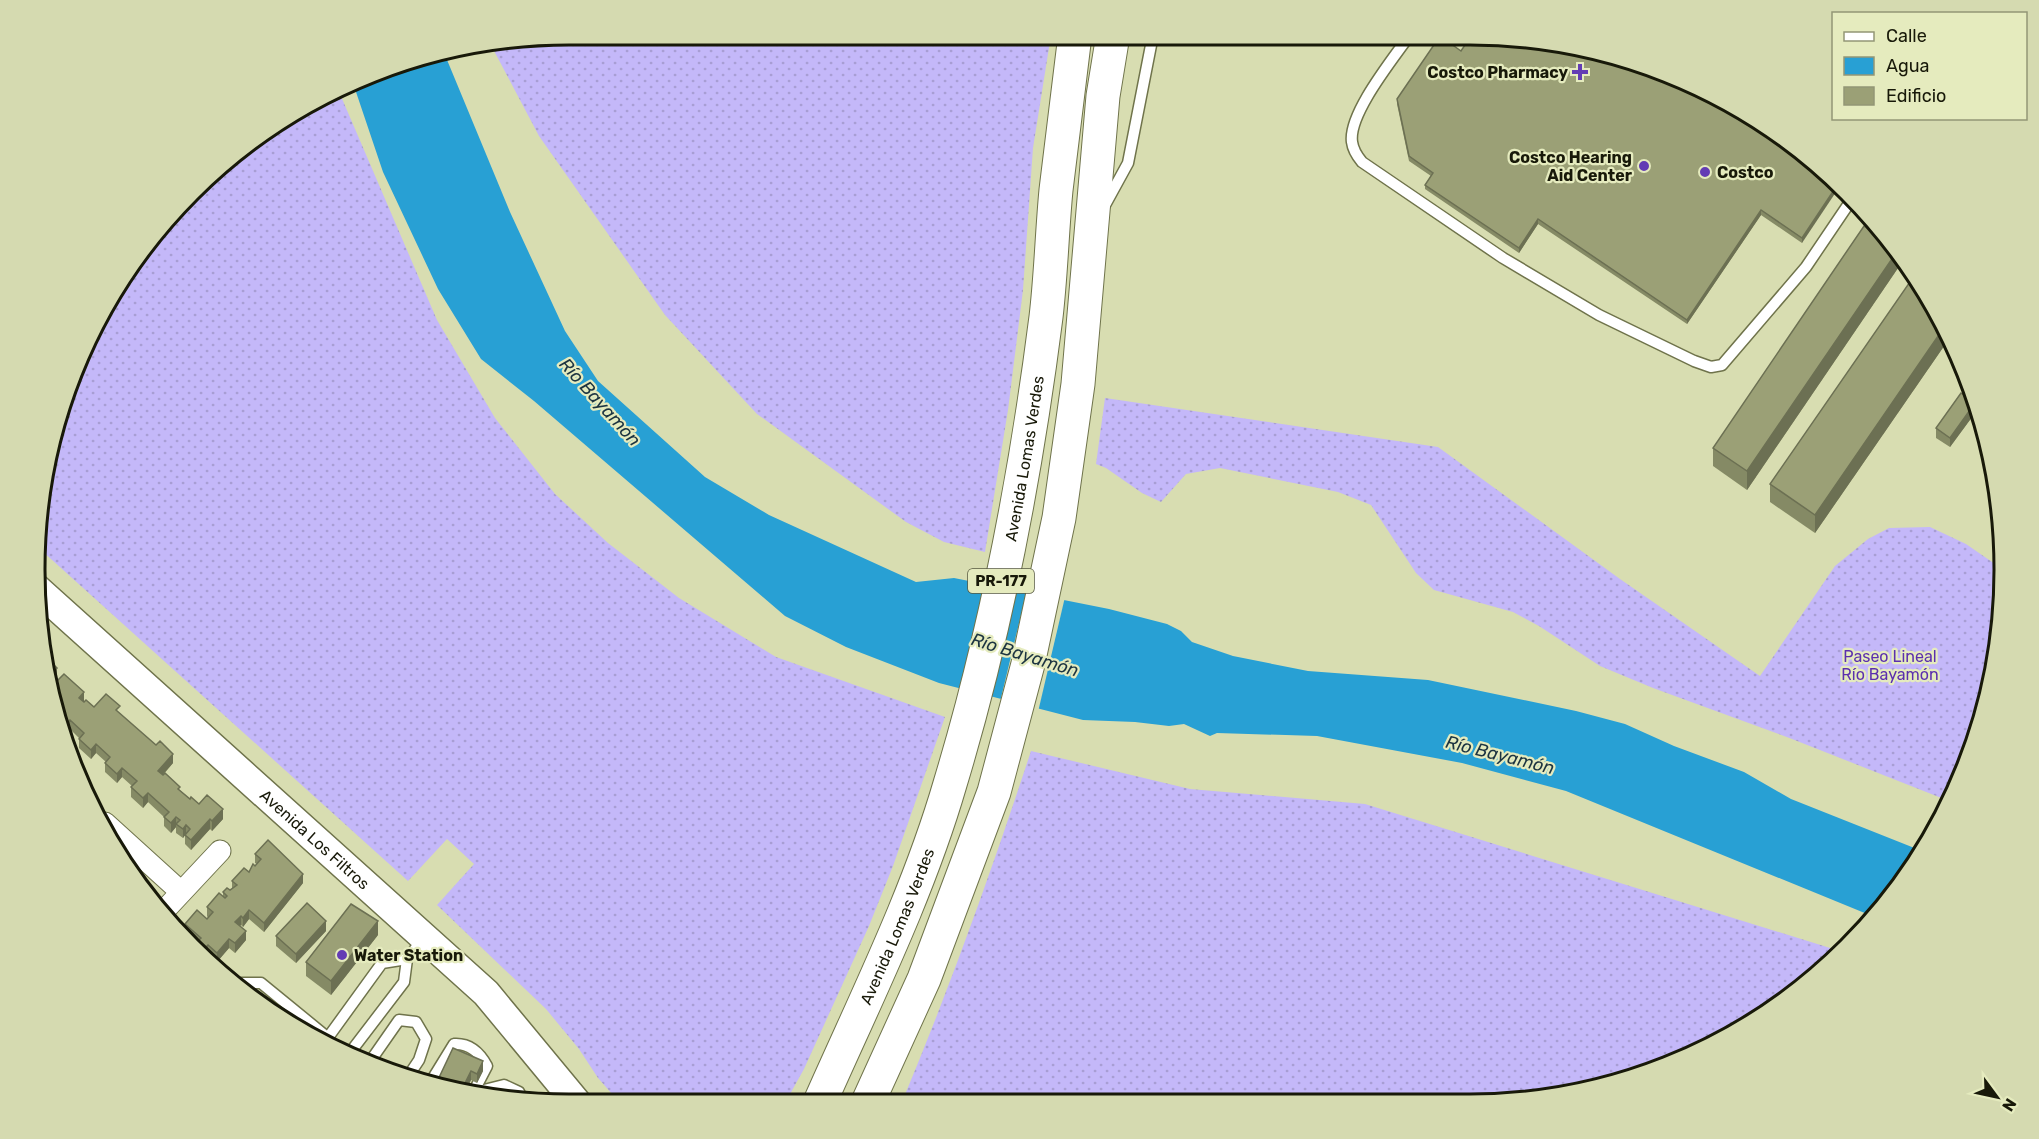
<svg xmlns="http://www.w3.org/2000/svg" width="2039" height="1139" font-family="Rubik,sans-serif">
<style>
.grass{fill:url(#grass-dots)}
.water{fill:#28a0d4}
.pier{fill:#d8ddb1}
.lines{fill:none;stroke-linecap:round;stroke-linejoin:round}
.service-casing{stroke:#6f734b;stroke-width:13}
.minor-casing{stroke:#6f734b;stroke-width:23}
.secondary-casing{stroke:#6f734b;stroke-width:31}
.trunk-casing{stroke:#6f734b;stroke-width:35}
.service{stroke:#fff;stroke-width:10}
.minor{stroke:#fff;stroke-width:21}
.secondary{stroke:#fff;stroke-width:28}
.trunk{stroke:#fff;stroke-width:33}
.wall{fill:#858a65}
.shaded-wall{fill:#6c7053}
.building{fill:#9ba076;stroke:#6c7053;stroke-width:1.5}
.poi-dot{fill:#633cb4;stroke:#e5ebbe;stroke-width:2}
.labels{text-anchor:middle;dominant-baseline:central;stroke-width:4.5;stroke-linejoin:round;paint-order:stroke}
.shield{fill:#e5ebbe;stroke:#56583f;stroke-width:1.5}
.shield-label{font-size:15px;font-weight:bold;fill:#181909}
.poi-label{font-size:16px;font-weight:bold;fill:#181909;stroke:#e5ebbe;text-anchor:end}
.street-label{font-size:16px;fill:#181909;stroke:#e5ebbe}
.park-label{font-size:16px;fill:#5b2fae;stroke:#e5ebbe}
.water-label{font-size:18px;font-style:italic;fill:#1c3441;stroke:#e5ebbe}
.rim{fill:none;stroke:#181909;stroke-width:3}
</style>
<defs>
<pattern id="grass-dots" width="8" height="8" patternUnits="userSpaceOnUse" patternTransform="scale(1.5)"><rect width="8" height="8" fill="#c4b8f9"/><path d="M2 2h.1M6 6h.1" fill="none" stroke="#a89ed4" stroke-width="1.8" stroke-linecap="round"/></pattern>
</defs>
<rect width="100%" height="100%" fill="#d8ddb1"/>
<!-- grass -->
<g class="grass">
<path d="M570 35H1051L1033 148 1023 290 1008 410 985 552 944 542 906 522 757 414 665 315 539 136 492 47Z"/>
<path d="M340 94 437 320 495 418 555 494 608 543 679 598 776 657 945 717 893 866 869 926 804 1069 785 1103H620L598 1078 579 1049 546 1009 437 905 474 864 447 839 408 881 41 550 53 431 125 272 244 145Z"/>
<path d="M1105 398 1438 447 1620 579 1760 676 1835 566 1868 539 1889 528 1930 527 1966 544 1995 564 2002 572 2000 640 1976 742 1949 801 1792 739 1653 688 1600 666 1539 626 1513 612 1434 590 1416 573 1371 505 1338 492 1220 468 1186 474 1161 502 1142 493 1106 468 1096 464Z"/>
<path d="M1031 751 1190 789 1365 804 1843 952 1766 1015 1642 1076 1539 1100 902 1102C950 987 992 870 1031 751Z"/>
</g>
<!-- water -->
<path class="water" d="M445 55 510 212 565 331 598 381 705 477 769 515 916 582 954 578 1109 609 1167 624 1181 631 1192 642 1233 656 1308 671 1428 680 1576 711 1625 724 1674 746 1744 772 1791 799 1922 851 1872 916 1566 791 1462 763 1317 736 1217 733 1210 736 1184 724 1169 726 1135 722 1083 720 939 683 846 647 785 616 534 401 481 359 438 289 383 172 354 86 398 63Z"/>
<!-- pier -->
<path class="pier" d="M1027 590 1065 597 1038 712 1000 702Z"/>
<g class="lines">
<!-- service casing -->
<g class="service-casing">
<g id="service">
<path d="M1409 36C1393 59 1348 114 1352 142 1353 150 1357 156 1362 162L1503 258 1599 315 1694 361 1711 367 1722 365 1806 267 1852 199"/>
<path d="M1105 205 1128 163 1153 35"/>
<path d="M241 983H261L327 1037"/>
<path d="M324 1043 382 963 407 959"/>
<path d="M349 1054 404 982 407 959 424 938"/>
<path d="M369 1063 399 1020 416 1022 426 1039 419 1060 407 1078"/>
<path d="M430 1083 454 1044C470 1043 480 1053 487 1066L474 1091"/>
<path d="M482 1093 484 1090 504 1085 519 1092 523 1101"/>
</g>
</g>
<!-- minor casing -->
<g class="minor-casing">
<g id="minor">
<path d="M105 823 181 892"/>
<path d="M162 913 220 851"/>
</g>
</g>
<!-- secondary casing -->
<g class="secondary-casing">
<g id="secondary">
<path id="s1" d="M37 589 486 993 577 1103"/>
</g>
</g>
<!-- trunk casing -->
<g class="trunk-casing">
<g id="trunk">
<path id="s2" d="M820 1102C866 998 918 894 950 784 996 632 1026 474 1046 317 1051 275 1052 232 1056 190 1062 138 1069 87 1075 35"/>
<path d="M868 1102 924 979 994 792 1028 664 1059 518 1078 384 1103 96 1113 35"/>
</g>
</g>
<!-- service -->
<use href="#service" class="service"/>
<!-- minor -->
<use href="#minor" class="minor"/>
<!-- secondary -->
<use href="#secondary" class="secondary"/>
<!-- trunk -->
<use href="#trunk" class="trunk"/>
</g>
<!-- wall -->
<g class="wall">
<path d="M1461 51 1822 167 1802 243 1761 215 1687 324 1538 224 1519 253 1425 189V185L1431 176 1409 161 1397 104V99Z"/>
<path d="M1898 251V268L1747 490 1713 466V448Z"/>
<path d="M1949 333 1951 336 1815 533 1770 502V484Z"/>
<path d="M1975 413 1950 447 1936 438V428Z"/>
<path d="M54 684 94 707 120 713 173 763 163 775 190 799 223 819 212 831 210 829 191 850 185 844V835L183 838 176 833V827L171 833 164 826V817L148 802 143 808 131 797V787L132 786 122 777 117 783 105 772V763L106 762 96 753 91 759 79 748V738L70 729 66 734Z"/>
<path d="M255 854 303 883 264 932 249 919 243 927 241 925 240 926 246 940 235 953 229 948 217 962 208 954 207 955 198 948V945L185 933V924L207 919 208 918 207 916V907L223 897V892L232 889V881L249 872 257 864 255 863Z"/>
<path d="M326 931 296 963 276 946V936Z"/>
<path d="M378 935 331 995 306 976V962Z"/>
<path d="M453 1048 483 1071 477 1083 471 1080 466 1090 436 1084Z"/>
</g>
<!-- shaded-wall -->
<g class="shaded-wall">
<path d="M1838 184 1840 186 1802 243V238Z"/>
<path d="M1761 210V215L1687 324V320Z"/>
<path d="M1538 219V224L1519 253V248Z"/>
<path d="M1898 250V268L1747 490V471Z"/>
<path d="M1945 326 1951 336 1815 533V515Z"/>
<path d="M1975 403V413L1950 447V438Z"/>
<path d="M57 668V677L53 681 52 674Z"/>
<path d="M84 692V702L79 707V698Z"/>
<path d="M70 720V729L66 734 64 726Z"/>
<path d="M96 744V753L91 759V750Z"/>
<path d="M173 754V763L158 780V771Z"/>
<path d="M122 768V777L117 783V774Z"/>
<path d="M148 793V802L143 808V798Z"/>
<path d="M223 809V819L212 831V821Z"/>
<path d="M176 817V827L171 833V823Z"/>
<path d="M210 819V829L191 850V840Z"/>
<path d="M186 825V834L183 838V829Z"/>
<path d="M303 874V883L264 932V923Z"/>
<path d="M249 910V919L243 927V918Z"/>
<path d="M241 916V925L235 931V922Z"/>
<path d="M326 921V931L296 963V954Z"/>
<path d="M378 921V935L331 995V981Z"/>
<path d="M246 931V940L235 953V943Z"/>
<path d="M229 939V948L217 962V953Z"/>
<path d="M208 945V954L207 955 206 954V947Z"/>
<path d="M483 1061V1071L477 1083V1074Z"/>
<path d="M471 1071V1080L466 1090 462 1089Z"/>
</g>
<!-- building -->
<g class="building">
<path d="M1440 36 1461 51 1471 36H1504L1641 63 1737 106 1822 167 1838 184 1802 238 1761 210 1687 320 1538 219 1519 248 1425 185 1433 173 1409 156 1397 99Z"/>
<path d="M1864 226 1898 250 1747 471 1713 448Z"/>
<path d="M1914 276 1945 326 1815 515 1770 484Z"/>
<path d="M1961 393 1975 403 1950 438 1936 428Z"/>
<path d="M49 660 57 668 52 674Z"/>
<path d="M64 674 84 692 79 698 84 702 86 700 94 707 106 694 120 706 116 710 156 745 160 741 173 754 158 771 163 775 165 773 180 787 178 789 190 799 191 797 199 804 207 795 223 809 212 821 210 819 191 840 185 835 190 829 186 825 183 829 176 824 180 820 176 817 171 823 164 817 169 812 148 793 143 798 131 787 137 781 122 768 117 774 105 763 110 757 96 744 91 750 79 739 84 733 70 720 64 726 54 684Z"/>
<path d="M268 840 303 874 264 923 249 910 243 918 241 916 235 922 246 931 235 943 229 939 217 953 208 945 206 947 198 941 201 938 185 924 197 910 207 919 213 912 207 907 219 893 225 898 227 896 223 892 227 888 230 890 237 885 232 881 244 868 249 872 253 864 255 866 261 859 255 854Z"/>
<path d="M307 903 326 921 296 954 276 936Z"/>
<path d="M351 904 378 921 331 981 306 962Z"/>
<path d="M179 930 200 949 178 931Z"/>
<path d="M247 984 300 1031 245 986Z"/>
<path d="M453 1048 483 1061 477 1074 471 1071 462 1089 436 1084Z"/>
<path d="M492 1089 513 1099 490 1094Z"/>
</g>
<!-- markers -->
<g class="poi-dot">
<path d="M1577 63h6v6h6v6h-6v6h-6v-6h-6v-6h6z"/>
<circle cx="1644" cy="166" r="6"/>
<circle cx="1705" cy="172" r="6"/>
<circle cx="342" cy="955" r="6"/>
</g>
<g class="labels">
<!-- shield labels -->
<rect class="shield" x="968" y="569" width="66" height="24" rx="4.5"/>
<g class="shield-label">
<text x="1001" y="581">PR-177</text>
</g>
<!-- poi labels -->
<g class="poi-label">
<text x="1568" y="72">Costco Pharmacy</text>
<text x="1632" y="157">Costco Hearing<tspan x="1632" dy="18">Aid Center</tspan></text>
<text x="1717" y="172" text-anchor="start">Costco</text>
<text x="354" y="955" text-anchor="start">Water Station</text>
</g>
<!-- street labels -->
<g class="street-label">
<text stroke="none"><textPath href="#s2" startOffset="678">Avenida Lomas Verdes</textPath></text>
<text stroke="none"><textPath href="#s1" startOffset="374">Avenida Los Filtros</textPath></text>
<text stroke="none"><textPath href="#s2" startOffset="192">Avenida Lomas Verdes</textPath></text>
</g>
<!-- park labels -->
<g class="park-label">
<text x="1890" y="656">Paseo Lineal<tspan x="1890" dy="18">Río Bayamón</tspan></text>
</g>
<!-- water labels -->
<g class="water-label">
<text transform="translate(600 402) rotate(48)">Río Bayamón</text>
<text transform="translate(1025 655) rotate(17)">Río Bayamón</text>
<text transform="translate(1500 755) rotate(14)">Río Bayamón</text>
</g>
</g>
<!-- crop -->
<path d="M0 0H2039V1139H0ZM569 45H1470A524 524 0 0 1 1994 569V570A524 524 0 0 1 1470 1094H569A524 524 0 0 1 45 570V569A524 524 0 0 1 569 45Z" fill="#d5dab0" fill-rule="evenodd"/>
<path class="rim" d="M569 45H1470A524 524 0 0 1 1994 569V570A524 524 0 0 1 1470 1094H569A524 524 0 0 1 45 570V569A524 524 0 0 1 569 45Z"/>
<!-- legend -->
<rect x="1832" y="12" width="195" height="108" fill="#e5ebbe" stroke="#939776" stroke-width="1.5"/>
<rect x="1844" y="32" width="30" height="9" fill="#ffffff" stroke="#939776" stroke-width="1.5"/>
<text x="1886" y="42" font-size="18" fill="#181909">Calle</text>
<rect x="1844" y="57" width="30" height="18" fill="#28a0d4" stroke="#939776" stroke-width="1.5"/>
<text x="1886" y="72" font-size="18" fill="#181909">Agua</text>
<rect x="1844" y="87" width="30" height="18" fill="#9ba076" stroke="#939776" stroke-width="1.5"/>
<text x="1886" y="102" font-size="18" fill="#181909">Edificio</text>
<!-- north arrow -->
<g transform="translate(1997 1097) rotate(123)" stroke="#e5ebbe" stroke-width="4.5" paint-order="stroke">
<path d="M0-4.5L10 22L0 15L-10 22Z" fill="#181909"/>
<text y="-9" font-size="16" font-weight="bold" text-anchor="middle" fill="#181909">N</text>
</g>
</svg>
